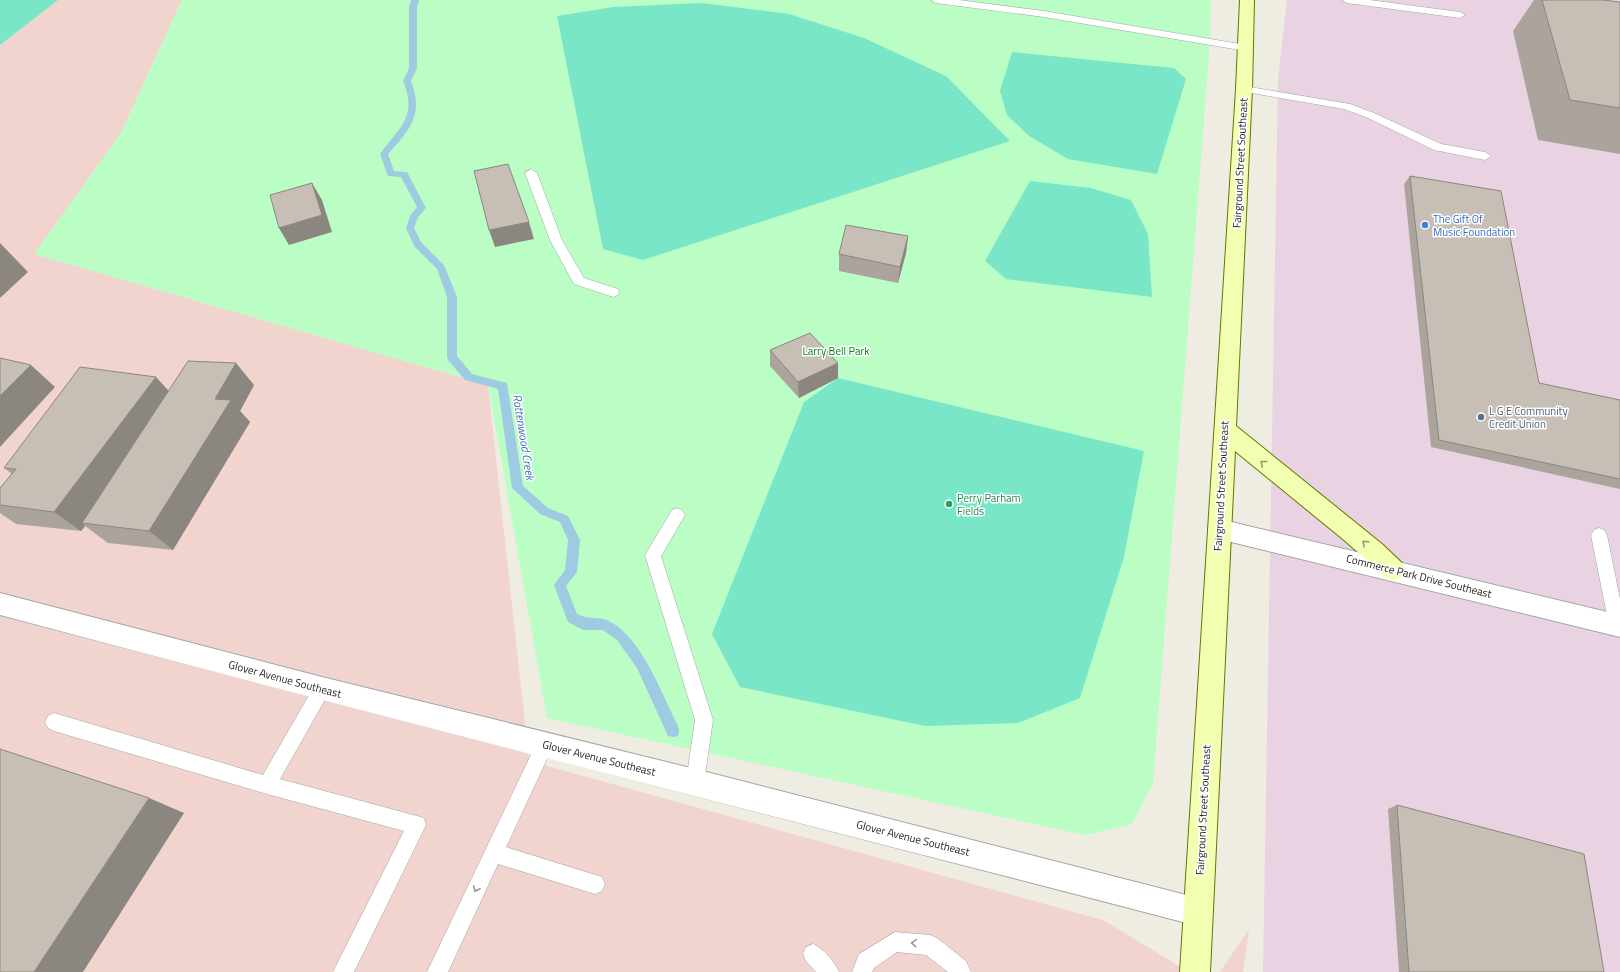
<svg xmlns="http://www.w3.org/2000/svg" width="1620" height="972" font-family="'Titillium Web',sans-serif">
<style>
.commercial{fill:#f2d4cf}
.industrial{fill:#e9d3e3}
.park{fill:#bafec6}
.pitch{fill:#78e6c7}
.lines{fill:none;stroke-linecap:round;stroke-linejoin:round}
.stream{fill:#9ecbe1;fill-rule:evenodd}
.service-casing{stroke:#a4a4a4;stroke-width:1}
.minor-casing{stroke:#a4a4a4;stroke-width:2}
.secondary-casing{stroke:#5f7800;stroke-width:2}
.service{fill:#fff;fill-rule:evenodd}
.minor{fill:#fff;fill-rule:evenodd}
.secondary{fill:#f3ffb0;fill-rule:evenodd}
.wall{fill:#aba49c}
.shaded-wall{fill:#8b867f}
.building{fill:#c7bfb5;stroke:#8b867f}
.oneway{stroke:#93996e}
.oneway2{stroke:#999}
.shop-dot{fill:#3f7fe0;stroke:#fff;stroke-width:1.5}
.service-dot{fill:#5c6f8a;stroke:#fff;stroke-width:1.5}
.leisure-dot{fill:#2e9e5b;stroke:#fff;stroke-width:1.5}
.labels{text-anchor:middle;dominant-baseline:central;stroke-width:3;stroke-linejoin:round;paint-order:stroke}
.street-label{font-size:11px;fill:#1d1d1d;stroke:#fff}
.shop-label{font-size:11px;fill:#366cbe;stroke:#fff;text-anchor:start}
.park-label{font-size:11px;fill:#01851a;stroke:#fff}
.service-label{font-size:11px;fill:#4e5e75;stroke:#fff;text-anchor:start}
.leisure-label{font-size:11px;fill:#27864d;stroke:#fff;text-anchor:start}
.water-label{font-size:12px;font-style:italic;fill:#416fb5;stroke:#fff}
</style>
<rect width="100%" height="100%" fill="#efece2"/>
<!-- commercial -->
<g class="commercial">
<path d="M0 0H182L121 133 35 254 488 385 529 761 1103 920 1189 972H0Z"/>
<path d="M1249 929 1243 972H1220Z"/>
</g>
<!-- industrial -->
<path class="industrial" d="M1287 0H1620V972H1263L1278 79Z"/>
<!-- park -->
<path class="park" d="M182 0H1211L1209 55 1153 783 1132 824 1085 835 547 718 488 385 34 254 121 133Z"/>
<!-- pitch -->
<g class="pitch">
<path d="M0 0H58L0 45Z"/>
<path d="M702 3 789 14 864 38 946 76 1010 141 643 260 603 249 557 16 613 7Z"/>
<path d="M1012 52 1174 68 1186 79 1157 174 1068 159 1029 136 1007 115 1000 91Z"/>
<path d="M1030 181 1091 188 1131 200 1148 234 1152 297 1006 279 985 261Z"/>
<path d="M838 378 1144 451 1124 557 1080 698 1018 723 925 726 740 687 712 634 804 402Z"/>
</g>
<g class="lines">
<!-- stream -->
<path class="stream" d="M411 0H419L417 7V68L411 81C424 114 410 130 388 154L394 171 407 172 426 208 418 217 414 228 421 242 444 265 457 297V356L472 374 507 383 523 486 548 508 568 516 580 540 577 572 566 586 577 614C588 620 600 616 609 621 643 639 661 693 678 726L679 731 678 736 673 737 668 736 637 668 617 640 603 630H583L568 622 554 585 565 570 568 540 560 522 540 514 512 488 498 389 465 380 448 360 447 357V297L437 269 414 246 406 228 410 216 417 207 401 177 388 176 380 154C399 127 418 118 403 81L409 68V7Z"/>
<!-- service casing -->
<g class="service-casing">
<g id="service">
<path d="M931 0H959L1044 11 1246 45 1251 48 1246 51 1044 17 936 3Z"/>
<path d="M1342 0H1369L1460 12 1465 15 1460 18 1347 3Z"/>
<path d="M1244 86 1350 104 1374 113 1441 144 1485 152 1491 156 1485 160 1434 150 1366 117 1344 109 1240 91 1239 89Z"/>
<path d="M531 169 537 173 562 240 584 278 618 289 619 292 618 295 613 297 574 284 550 240 525 173Z"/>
<path d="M677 508 682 510 685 515 661 556 713 720 704 782 701 788 695 791 689 788 686 782 695 720 645 555 672 510Z"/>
<path d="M1599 528 1604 530 1607 535 1620 599V631L1617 633 1611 630 1609 625 1591 535 1594 530Z"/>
<path d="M322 681 328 683 331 689 280 779 417 816 424 818 426 825 354 972H333L404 831 267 794 54 731 48 728 45 722 48 716 54 713 263 775 316 683Z"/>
<path d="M545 735 551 738 554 744 506 847 602 877 605 884 602 891 595 894 498 864 448 972H427L539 738Z"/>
<path d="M895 932 930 935 937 938 966 961 971 972H948L926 955 897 952 874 968 872 972H852L859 954Z"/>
<path d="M813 944C824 949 834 961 839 972H816L806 961 803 954 806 947Z"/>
</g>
</g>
<!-- minor casing -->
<g class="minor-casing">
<g id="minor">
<path d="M1219 519 1620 615V637L1219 539 1211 536 1208 529 1211 522Z"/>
<path d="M0 593 322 677 695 769 1198 898 1208 902 1212 912 1208 922 1198 926C799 822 399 722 0 615Z"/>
</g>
</g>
<!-- secondary casing -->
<g class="secondary-casing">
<path id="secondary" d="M1240 0H1254L1252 89 1236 426 1382 544 1402 563 1406 570 1402 577 1394 580 1386 577 1344 540 1235 451 1210 972H1180L1236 89Z"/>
</g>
<!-- service -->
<use href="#service" class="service"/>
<!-- minor -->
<use href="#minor" class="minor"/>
<!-- secondary -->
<use href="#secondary" class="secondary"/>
</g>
<!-- wall -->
<g class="wall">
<path d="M1534 0H1603L1620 2V154L1538 140 1513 31Z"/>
<path d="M1410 176 1539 383 1620 400V489L1431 447 1404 184Z"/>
<path d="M908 236 906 253 898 283 839 271V254Z"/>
<path d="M770 350 838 378 799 398 770 366Z"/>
<path d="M254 385 240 411 250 422 173 550 108 543 85 526 81 531 16 524 0 513V488L12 474 4 468 169 391Z"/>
<path d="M1397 805 1604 972H1399L1388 809Z"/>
</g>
<!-- shaded-wall -->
<g class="shaded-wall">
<path d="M312 183 322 200 332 232 289 245 279 228Z"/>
<path d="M529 222 534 239 495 247 489 230Z"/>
<path d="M908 236 906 253 898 283 900 267Z"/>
<path d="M0 243 28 272 0 298Z"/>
<path d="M236 363 254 385 240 411 250 422 173 550 149 531 215 399Z"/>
<path d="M838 363V378L799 398 798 382Z"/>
<path d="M31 365 55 387 0 447V396Z"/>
<path d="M156 377 177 400 82 523 85 526 81 531 54 512Z"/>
<path d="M149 798 184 813 83 972H34Z"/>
</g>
<!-- building -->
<g class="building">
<path d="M1542 0H1603L1620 2V108L1570 100Z"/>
<path d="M508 164 529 222 489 230 474 171Z"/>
<path d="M1410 176 1501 191 1539 383 1620 400V479L1439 440Z"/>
<path d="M312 183 322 215 279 228 270 195Z"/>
<path d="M846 225 908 236 900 267 839 254Z"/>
<path d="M810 333 838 363 798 382 770 350Z"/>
<path d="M0 358 31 365 0 396Z"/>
<path d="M188 361 236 363 215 399 231 400 149 531 82 523Z"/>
<path d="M80 367 156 377 54 512 0 505V488L16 469 4 468Z"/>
<path d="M0 749 149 798 34 972H0Z"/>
<path d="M1397 805 1584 854 1604 972H1409Z"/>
</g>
<!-- one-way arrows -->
<defs><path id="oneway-chevron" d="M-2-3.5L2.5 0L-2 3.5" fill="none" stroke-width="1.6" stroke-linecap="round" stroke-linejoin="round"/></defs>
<g class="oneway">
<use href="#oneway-chevron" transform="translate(1263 463) rotate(-141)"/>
<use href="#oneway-chevron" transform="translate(1365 543) rotate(-137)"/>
</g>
<g class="oneway2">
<use href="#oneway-chevron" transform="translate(476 889) rotate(115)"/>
<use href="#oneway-chevron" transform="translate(914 943) rotate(-176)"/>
</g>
<!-- markers -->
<circle class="shop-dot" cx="1425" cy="225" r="4"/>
<circle class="service-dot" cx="1481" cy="417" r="4"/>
<circle class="leisure-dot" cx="949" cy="504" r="4"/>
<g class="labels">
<!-- street labels -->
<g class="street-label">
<text transform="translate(1240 163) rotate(-87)">Fairground Street Southeast</text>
<text transform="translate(1221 486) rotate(-87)">Fairground Street Southeast</text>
<text transform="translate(1419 576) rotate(14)">Commerce Park Drive Southeast</text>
<text transform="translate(285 679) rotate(15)">Glover Avenue Southeast</text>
<text transform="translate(599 758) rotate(14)">Glover Avenue Southeast</text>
<text transform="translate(1203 810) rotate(-87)">Fairground Street Southeast</text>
<text transform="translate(913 838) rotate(14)">Glover Avenue Southeast</text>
</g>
<!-- shop labels -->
<g class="shop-label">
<text x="1433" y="219">The Gift Of<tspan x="1433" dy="13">Music Foundation</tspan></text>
</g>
<!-- park labels -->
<g class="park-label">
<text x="836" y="351">Larry Bell Park</text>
</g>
<!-- service labels -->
<g class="service-label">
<text x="1489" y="411">L G E Community<tspan x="1489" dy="13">Credit Union</tspan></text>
</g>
<!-- leisure labels -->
<g class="leisure-label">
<text x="957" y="498">Perry Parham<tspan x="957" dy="13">Fields</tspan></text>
</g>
<!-- water labels -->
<g class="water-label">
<text transform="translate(524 437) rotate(81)">Rottenwood Creek</text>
</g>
</g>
</svg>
